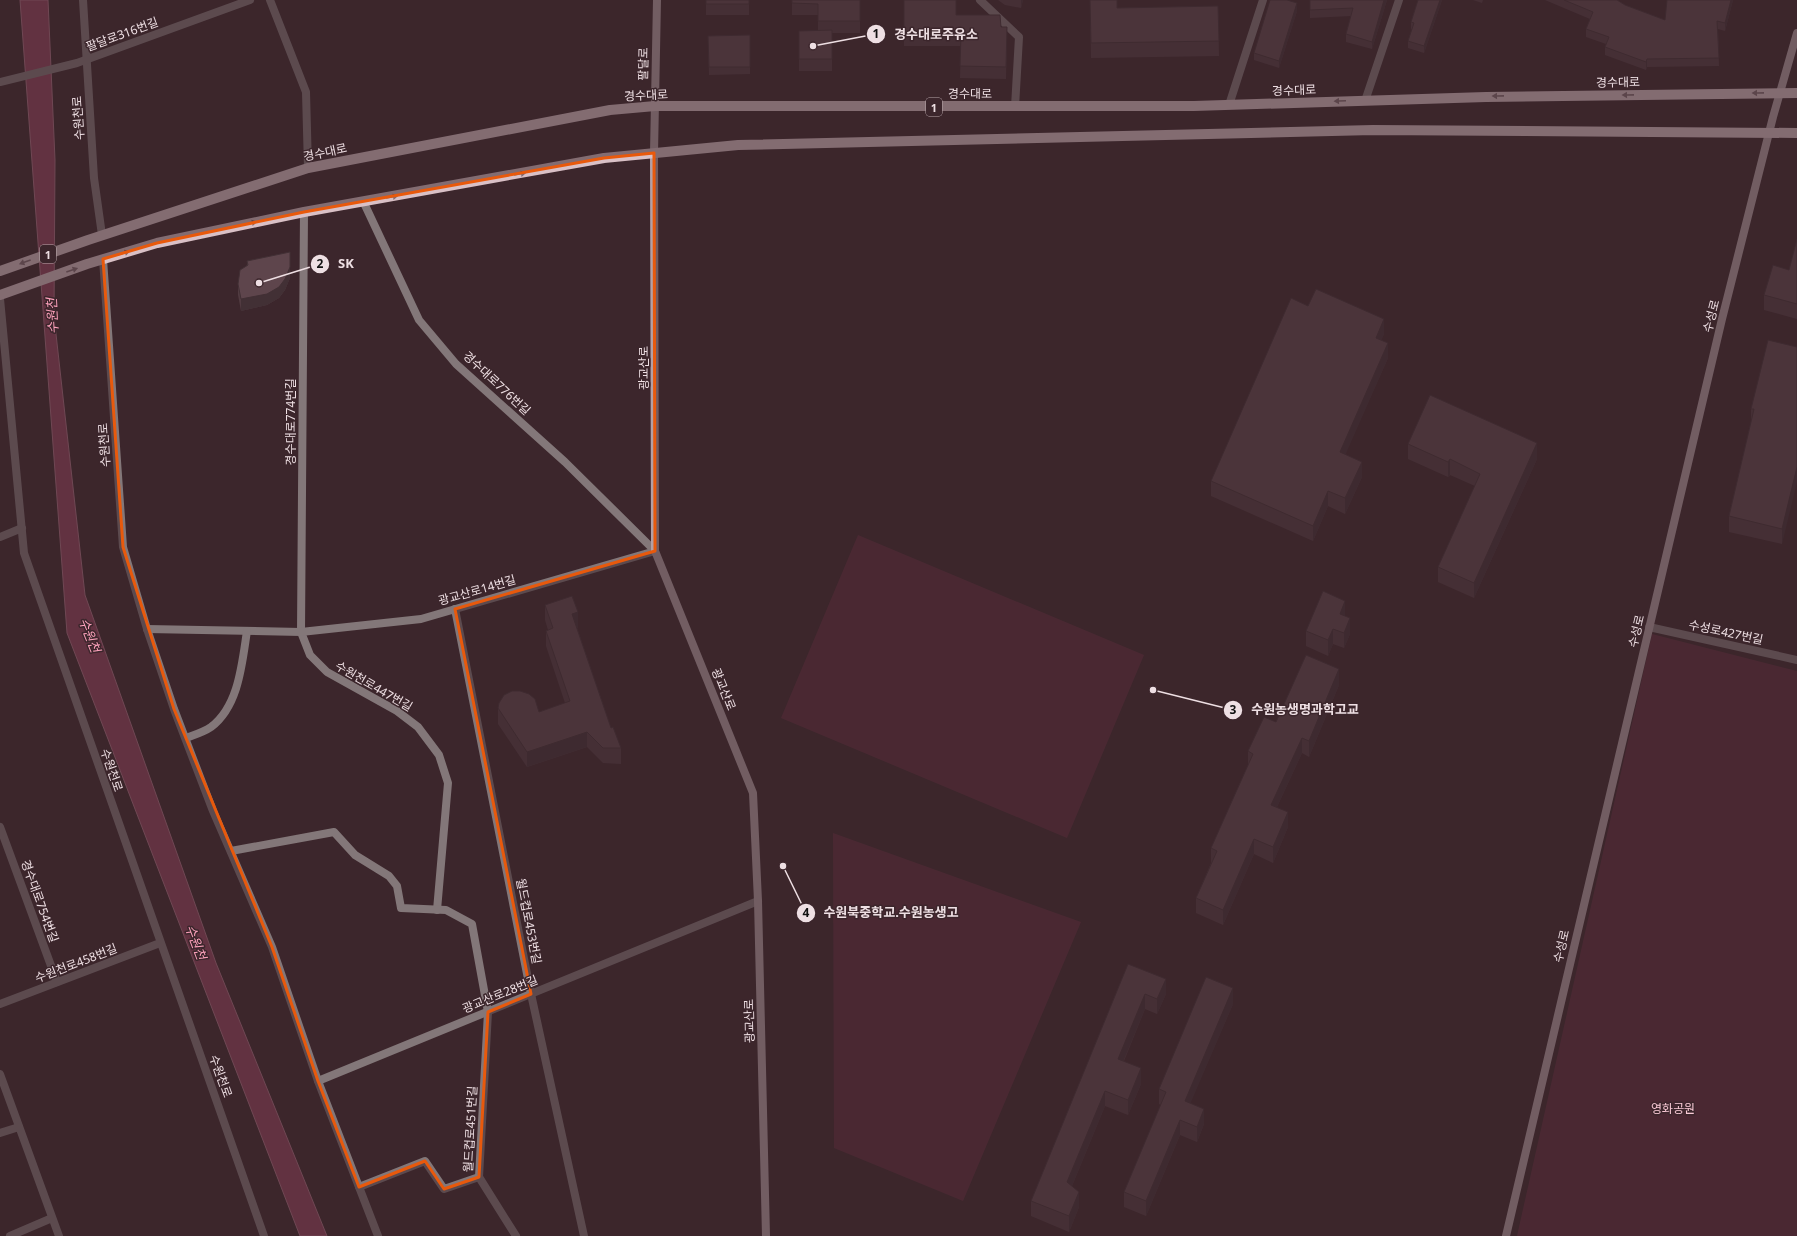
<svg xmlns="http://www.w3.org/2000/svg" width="1797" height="1236" font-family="'Noto Sans','Noto Sans KR',sans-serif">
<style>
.green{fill:#5c2c3b}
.water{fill:#91415b;stroke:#ad7084}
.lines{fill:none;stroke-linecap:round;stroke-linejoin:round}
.street{stroke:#837779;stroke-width:8}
.secondary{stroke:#b3a0a5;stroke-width:8}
.primary{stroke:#d9c0c6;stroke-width:10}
.wall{fill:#513b41}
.shaded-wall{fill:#423035}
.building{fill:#5e454c;stroke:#423035}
.oneway{fill:#836b71}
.marked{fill:none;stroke:#e8590c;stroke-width:3;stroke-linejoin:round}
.labels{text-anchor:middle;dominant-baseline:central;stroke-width:3;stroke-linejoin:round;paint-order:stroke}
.shield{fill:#3c262c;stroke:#b9a8ac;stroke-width:1}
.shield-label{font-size:11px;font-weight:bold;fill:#eedfe3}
.street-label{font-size:12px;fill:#eedfe3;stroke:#3c262c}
.park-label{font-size:12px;fill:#f9c9d5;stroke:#3c262c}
.water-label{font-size:13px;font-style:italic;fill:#fda2bc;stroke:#3c262c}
.leader{fill:none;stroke:#eedfe3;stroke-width:1.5}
.callout-dot{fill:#eedfe3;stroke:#3c262c;stroke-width:1.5}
.mark-label{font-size:12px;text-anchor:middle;font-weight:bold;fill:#111}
.callout-label{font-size:13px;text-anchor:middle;font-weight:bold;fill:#eedfe3;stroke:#3c262c;stroke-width:3;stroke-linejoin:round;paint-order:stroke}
</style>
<rect width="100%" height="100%" fill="#3c262c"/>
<!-- green -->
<g class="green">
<path d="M858 535 1144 655 1067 838 781 718Z"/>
<path d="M1652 634 1797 671V1236H1517Z"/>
<path d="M833 833 1081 922 963 1201 834 1148Z"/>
</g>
<!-- water -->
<path class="water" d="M20 0H48L55 160 54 316 85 595 216 963 327 1236H300L67 633Z"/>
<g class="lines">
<!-- street -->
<g class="street">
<path d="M83 0 94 178 102 235"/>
<path d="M270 0 306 92 308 168"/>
<path d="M980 0 1019 37 1015 107"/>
<path d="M0 82 77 63 250 0"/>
<path d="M1365 101 1399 0"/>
<path d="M1229 105 1263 0"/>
<path d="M304 212 301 632 310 655 327 672 397 711 418 727 439 755 448 783 437 910"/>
<path d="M103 259 123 547 147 629 174 709 213 811 272 947 318 1081 378 1236"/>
<path d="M0 299 24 553 264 1236"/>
<path d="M0 537 22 528"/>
<path d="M455 609 531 994 584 1236"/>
<path d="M1649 627 1797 660"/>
<path d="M147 629 301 632 421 619 655 551 565 462 456 364 419 320 364 203"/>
<path d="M186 738C194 735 204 732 211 727 239 706 242 663 247 631"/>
<path d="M0 827 57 982"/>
<path d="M231 851 334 832 355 855 389 876 397 886 401 908 446 910 472 924 488 1012 479 1177 516 1236"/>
<path d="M0 1004 160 943"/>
<path d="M0 1074 59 1236"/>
<path d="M318 1081 758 901"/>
<path d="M0 1133 19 1127"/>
<path d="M359 1187 425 1161 444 1189 479 1177"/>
<path d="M10 1236 52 1218"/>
</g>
<!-- secondary -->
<g class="secondary">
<path d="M657 0 654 153 655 551 753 793 758 901 766 1236"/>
<path d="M1506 1236 1722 319 1773 117 1797 33"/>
</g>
<!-- primary -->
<g class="primary">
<path d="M0 271 88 240 308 168 610 110 655 106H1194L1486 97 1797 93"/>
<path d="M0 295 87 264 157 243 304 212 604 158 738 145 1373 130 1797 133"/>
</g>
</g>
<!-- wall -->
<g class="wall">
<rect x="706" y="0" width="43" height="15"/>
<path d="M792 0H860V33H832V71H799V31H818V15H792Z"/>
<path d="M904 0 956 15 1001 27H1007L1006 79 960 78 961 46H904Z"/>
<path d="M998 0H1023L1021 8 1005 5Z"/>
<path d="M1090 0 1117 8 1218 6 1219 56 1091 58Z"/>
<path d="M1310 0H1387L1372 49 1346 42V34L1351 16 1310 18Z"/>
<path d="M1418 0H1442L1424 53 1408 48V41L1412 29H1411V22Z"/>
<path d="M1473 0H1483L1482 3Z"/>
<path d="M1545 0H1617L1625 5 1665 20 1733 0 1725 31 1718 29 1719 66 1647 67 1646 70 1605 55V47L1606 44 1586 37V29L1590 19Z"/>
<path d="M1297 11 1279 68 1254 60V53Z"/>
<path d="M750 35V74L709 75 708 36Z"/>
<path d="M1797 239V319L1764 310V295L1789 270Z"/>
<path d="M247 261 290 264V278L285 290 279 298 267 305 241 311 238 295V284L247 265Z"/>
<path d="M1308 306 1384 334 1381 340 1388 358 1345 454 1362 477 1345 514 1328 506 1313 541 1211 496V481Z"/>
<path d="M1797 347 1782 544 1729 532V516L1751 422V409Z"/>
<path d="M1408 444 1537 459 1474 598 1438 582V567L1475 486 1450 475 1448 477 1408 459Z"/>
<path d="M545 605 578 627 577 628 611 728 621 748V764L603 763 587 747 527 767 498 724V708L539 712 565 703 546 646V631L548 630 545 620Z"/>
<path d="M1345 616 1350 634 1344 648 1333 644 1328 656 1306 646V631Z"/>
<path d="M1339 685 1309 757 1302 753 1277 807 1288 827 1273 863 1254 854 1223 925 1196 913V898L1211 863V848L1248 765V751L1276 722Z"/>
<path d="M1128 964 1166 994 1157 1014 1145 1009 1124 1061 1141 1084 1128 1115 1105 1106 1072 1186 1079 1207 1069 1232 1031 1216V1201Z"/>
<path d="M1233 1004 1190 1103 1204 1124 1197 1142 1180 1135 1146 1216 1124 1207V1192L1161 1105 1159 1104V1089Z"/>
</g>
<!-- shaded-wall -->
<g class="shaded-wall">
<path d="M1021 0H1023L1021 8Z"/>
<path d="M1384 0H1387L1372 49V42Z"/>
<path d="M1440 0H1442L1424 53V46Z"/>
<path d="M1731 0H1733L1725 31V23Z"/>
<path d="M1297 3V11L1279 68V61Z"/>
<path d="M1647 59V67L1646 70V62Z"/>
<path d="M290 252V278L285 290 279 298 267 305 241 311V299Z"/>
<path d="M1384 319V334L1376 353V338Z"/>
<path d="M1388 343V358L1340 467V452Z"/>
<path d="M1537 443V459L1474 598V583Z"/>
<path d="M1450 459V475L1448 477V462Z"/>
<path d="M1362 462V477L1345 514V498Z"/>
<path d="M1797 467V482L1782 544V529Z"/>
<path d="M1328 491V506L1313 541V526Z"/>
<path d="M1345 601V616L1340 614Z"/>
<path d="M578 612V627L572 629V614Z"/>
<path d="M1350 618V634L1344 648V633Z"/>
<path d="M1333 629V644L1328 656V640Z"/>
<path d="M1339 669V685L1309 757V741Z"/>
<path d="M587 732V747L527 767V752Z"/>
<path d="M1302 738V753L1271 820V805Z"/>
<path d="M1288 812V827L1273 863V847Z"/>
<path d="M1254 839V854L1223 925V910Z"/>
<path d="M1166 979V994L1157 1014V999Z"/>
<path d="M1233 988V1004L1185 1116V1101Z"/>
<path d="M1145 994V1009L1118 1074V1059Z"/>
<path d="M1141 1068V1084L1128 1115V1100Z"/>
<path d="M1105 1091V1106L1067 1198V1182Z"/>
<path d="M1204 1109V1124L1197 1142V1127Z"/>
<path d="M1180 1120V1135L1146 1216V1201Z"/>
<path d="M1079 1192V1207L1069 1232V1216Z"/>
</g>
<!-- building -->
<g class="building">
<rect x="706" y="0" width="43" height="4"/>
<path d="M792 0H860V21H818V4L792 3Z"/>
<path d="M904 0H956V15H1000L1001 27H1007L1006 67 960 66 961 35 904 34Z"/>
<path d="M1090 0H1117V8L1218 6 1219 41 1091 43Z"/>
<path d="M1270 0H1287L1297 3 1279 61 1254 53Z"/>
<path d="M1310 0H1384L1372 42 1346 34 1353 8 1310 10Z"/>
<path d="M1418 0H1440L1424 46 1408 41 1414 23 1411 22Z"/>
<path d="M1564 0H1617L1625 5 1665 20 1667 0H1731L1725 23 1717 21 1719 58 1647 59 1646 62 1605 47 1609 37 1586 29 1593 12Z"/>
<path d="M832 30V59H799V31Z"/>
<path d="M750 35V67H709L708 36Z"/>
<path d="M1797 239V304L1764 295 1773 265 1789 270Z"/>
<path d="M290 252V267L285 279 279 287 267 294 241 299 238 284 240 270 248 265 247 261Z"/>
<path d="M1316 289 1384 319 1376 338 1388 343 1340 452 1362 462 1345 498 1328 491 1313 526 1211 481 1291 298 1308 306Z"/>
<path d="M1768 340 1797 347V467L1782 529 1729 516 1754 409H1751Z"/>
<path d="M1430 395 1537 443 1474 583 1438 567 1480 474 1450 459 1448 462 1408 444Z"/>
<path d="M1323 591 1345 601 1340 614 1350 618 1344 633 1333 629 1328 640 1306 631Z"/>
<path d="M572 596 578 612 572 614 611 728 613 727 621 748H603L587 732 527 752 498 708 499 703 504 695 512 691H520L529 694 535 699 539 712 570 701 546 631 553 628 545 605Z"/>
<path d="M1306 655 1339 669 1309 741 1302 738 1271 805 1288 812 1273 847 1254 839 1223 910 1196 898 1217 851 1211 848 1253 754 1248 751 1264 717 1276 722Z"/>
<path d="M1128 964 1166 979 1157 999 1145 994 1118 1059 1141 1068 1128 1100 1105 1091 1067 1182 1079 1192 1069 1216 1031 1201Z"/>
<path d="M1206 977 1233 988 1185 1101 1204 1109 1197 1127 1180 1120 1146 1201 1124 1192 1166 1092 1159 1089Z"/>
</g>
<!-- one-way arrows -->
<defs><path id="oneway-solid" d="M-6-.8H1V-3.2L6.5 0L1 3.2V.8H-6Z"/></defs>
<g class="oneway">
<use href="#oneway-solid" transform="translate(1758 93) rotate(179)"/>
<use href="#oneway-solid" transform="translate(1628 95) rotate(179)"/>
<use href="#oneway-solid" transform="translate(1498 96) rotate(179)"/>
<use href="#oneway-solid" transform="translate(1340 101) rotate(178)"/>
<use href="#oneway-solid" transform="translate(520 174) rotate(-10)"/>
<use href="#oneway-solid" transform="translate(392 197) rotate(-10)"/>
<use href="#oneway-solid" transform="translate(251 223) rotate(-12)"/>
<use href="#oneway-solid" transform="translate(124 253) rotate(-17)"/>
<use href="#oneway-solid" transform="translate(25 262) rotate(160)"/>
<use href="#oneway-solid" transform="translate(72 270) rotate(-19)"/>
</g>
<!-- marked area -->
<path d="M0 0H1797V1236H0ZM654 153 655 551 455 609 531 994 488 1012 479 1177 444 1189 425 1161 359 1187 318 1081 272 947 174 709 123 547 103 259 157 243 304 212 604 158Z" fill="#3c262c" fill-opacity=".55" fill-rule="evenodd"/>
<path class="marked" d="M654 153 655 551 455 609 531 994 488 1012 479 1177 444 1189 425 1161 359 1187 318 1081 272 947 174 709 123 547 103 259 157 243 304 212 604 158Z"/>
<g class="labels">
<!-- shield labels -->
<g class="shield">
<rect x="926" y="98" width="16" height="18" rx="3"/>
<rect x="40" y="245" width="16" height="18" rx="3"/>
</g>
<g class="shield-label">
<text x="934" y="107">1</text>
<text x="48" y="254">1</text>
</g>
<!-- street labels -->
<g class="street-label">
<text transform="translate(122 34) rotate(-20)">팔달로316번길</text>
<text transform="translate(643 64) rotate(-89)">팔달로</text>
<text transform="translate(1618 82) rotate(-1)">경수대로</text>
<text transform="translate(1294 90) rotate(-2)">경수대로</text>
<text x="970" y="93">경수대로</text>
<text transform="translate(646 95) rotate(-3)">경수대로</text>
<text transform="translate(78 118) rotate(-94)">수원천로</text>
<text transform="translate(325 152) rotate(-12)">경수대로</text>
<text transform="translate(1711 316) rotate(-76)">수성로</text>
<text transform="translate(643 368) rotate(-90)">광교산로</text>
<text transform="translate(497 383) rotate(43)">경수대로776번길</text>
<text transform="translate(290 422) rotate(-90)">경수대로774번길</text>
<text transform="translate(104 445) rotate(-94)">수원천로</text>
<text transform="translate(477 590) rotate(-16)">광교산로14번길</text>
<text transform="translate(1636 631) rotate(-77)">수성로</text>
<text transform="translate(1726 632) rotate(12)">수성로427번길</text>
<text transform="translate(374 686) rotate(30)">수원천로447번길</text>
<text transform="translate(724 689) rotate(68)">광교산로</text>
<text transform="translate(112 770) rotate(71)">수원천로</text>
<text transform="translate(40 901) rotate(70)">경수대로754번길</text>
<text transform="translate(529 921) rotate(79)">월드컵로453번길</text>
<text transform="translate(1561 946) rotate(-77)">수성로</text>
<text transform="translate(76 963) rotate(-21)">수원천로458번길</text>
<text transform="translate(500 994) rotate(-22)">광교산로28번길</text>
<text transform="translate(749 1021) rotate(-91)">광교산로</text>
<text transform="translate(221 1076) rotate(70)">수원천로</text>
<text transform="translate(470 1129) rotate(-87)">월드컵로451번길</text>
</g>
<!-- park labels -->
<g class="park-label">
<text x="1673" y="1108">영화공원</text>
</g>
<!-- water labels -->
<g class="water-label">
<text transform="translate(52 316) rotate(-93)">수원천</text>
<text transform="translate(90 635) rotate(68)">수원천</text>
<text transform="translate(196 942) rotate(69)">수원천</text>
</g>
</g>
<!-- callouts -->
<path class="leader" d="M813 46L876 34M259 283L320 264M1153 690L1233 710M783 866L806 913"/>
<g class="callout-dot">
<circle cx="813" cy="46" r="4"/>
<circle cx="259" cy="283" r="4"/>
<circle cx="1153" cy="690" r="4"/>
<circle cx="783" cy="866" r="4"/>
<circle cx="876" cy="34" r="10"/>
<circle cx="320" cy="264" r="10"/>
<circle cx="1233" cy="710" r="10"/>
<circle cx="806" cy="913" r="10"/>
</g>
<g class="mark-label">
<text x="876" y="38">1</text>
<text x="320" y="268">2</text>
<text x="1233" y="714">3</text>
<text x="806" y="917">4</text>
</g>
<g class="callout-label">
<text x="936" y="39">경수대로주유소</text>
<text x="346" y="268">SK</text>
<text x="1305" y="714">수원농생명과학고교</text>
<text x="891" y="917">수원북중학교.수원농생고</text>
</g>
</svg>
